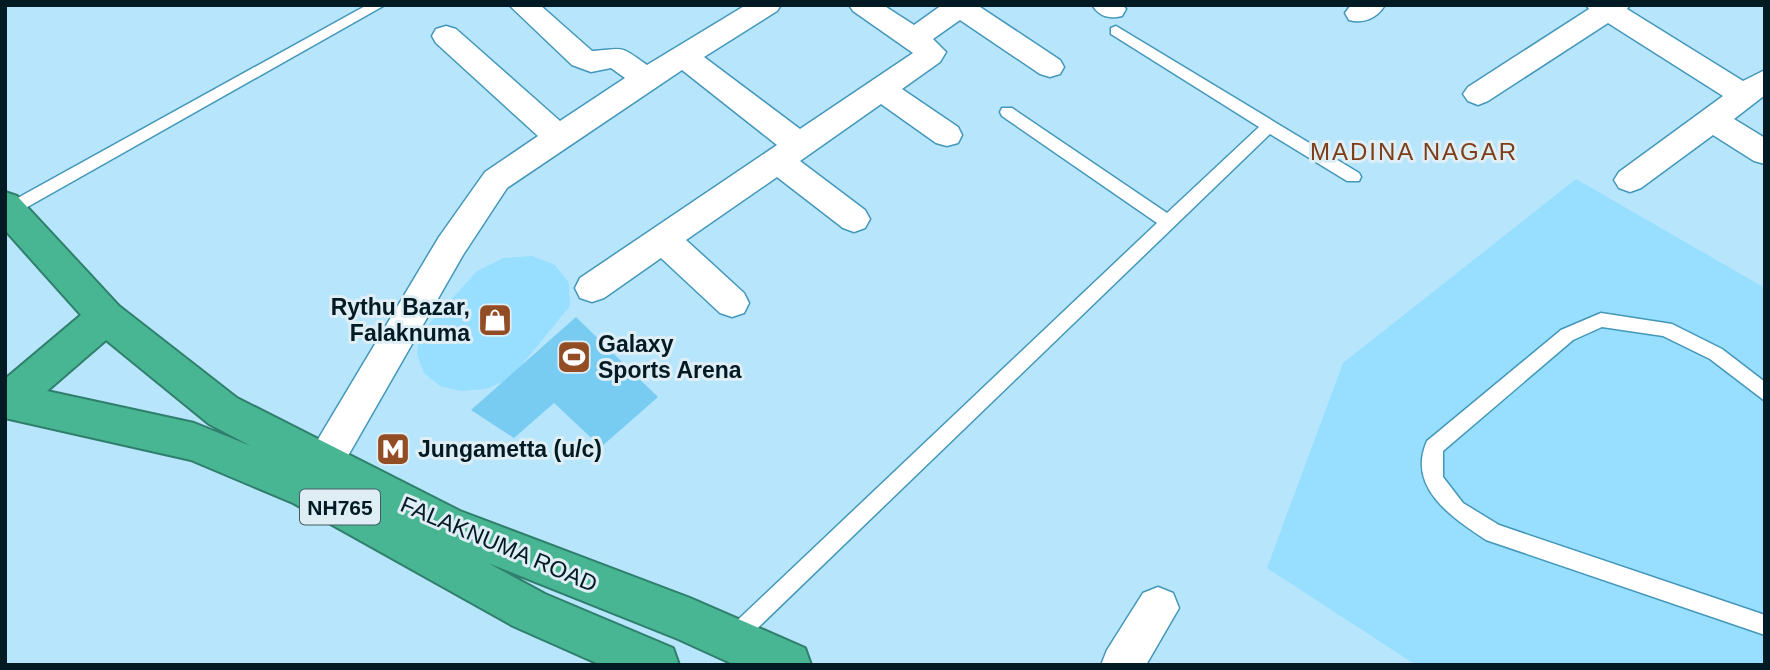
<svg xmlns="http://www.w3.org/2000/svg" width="1770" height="670" font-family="Helvetica,sans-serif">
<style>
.built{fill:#97deff}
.building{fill:#79ccf1}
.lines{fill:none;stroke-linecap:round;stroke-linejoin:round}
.lane-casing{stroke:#4397ba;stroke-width:3}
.street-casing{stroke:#4397ba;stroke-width:3}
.highway-casing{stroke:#2f7f6c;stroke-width:4}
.lane{fill:#fff;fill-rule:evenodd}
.street{fill:#fff;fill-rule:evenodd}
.highway{fill:#48b692;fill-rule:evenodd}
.labels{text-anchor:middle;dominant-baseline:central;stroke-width:6;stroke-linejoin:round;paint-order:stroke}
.shield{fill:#dfeef5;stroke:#445a63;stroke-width:2}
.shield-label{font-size:21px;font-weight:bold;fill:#011a24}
.poi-label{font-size:23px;font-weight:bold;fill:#011a24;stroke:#dfeef5;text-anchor:start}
.street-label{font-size:23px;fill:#011a24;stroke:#dfeef5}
.neighbourhood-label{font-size:24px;letter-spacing:2px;fill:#7c3e18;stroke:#dfeef5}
</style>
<rect width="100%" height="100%" fill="#b7e6fc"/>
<!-- built -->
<g class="built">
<path d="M1576 179 1765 288V665H1416L1267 568 1343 363Z"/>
<path d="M532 256 555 265 569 283 570 306 510 379 486 389 461 391 440 386 424 373 417 355 419 335 477 271 503 258Z"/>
</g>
<!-- building -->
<path class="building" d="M576 317 658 397 601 447 554 403 514 438 471 410Z"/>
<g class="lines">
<!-- lane casing -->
<g class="lane-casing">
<g id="lane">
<path d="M367 5H385L15 214 5 215V205Z"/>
<path d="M1116 26 1359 173 1361 177 1359 181H1347L1270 134 739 646 732 649 725 646 722 639 725 632 1157 223 1002 116 1000 112 1002 108H1012L1167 213 1259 127 1111 34V28Z"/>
<path d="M1601 313 1672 324 1722 349 1765 382V401L1710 359 1663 336 1602 327 1573 340 1443 451V477L1463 503 1499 525 1765 615V635L1486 540C1453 518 1406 488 1427 441L1561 330Z"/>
</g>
</g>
<!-- street casing -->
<g class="street-casing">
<g id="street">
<path d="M509 5H540L592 51C625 49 618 44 647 65L746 5H781L777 11 704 57 800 129 913 53 853 11 849 5H883L914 25 942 5H977L1060 60 1064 67 1060 74 1050 77 1040 74 960 20 933 39 946 52 940 62 902 89 958 127 962 135 958 143 947 146 936 143 881 104 800 161 865 210 870 219 865 228 854 232 843 228 777 177 686 240 744 293 749 303 744 313 732 317 720 313 661 258 604 298 592 302 580 298 575 288 580 278 777 145 682 70 507 188 463 255 337 475 324 480 311 475 305 463 311 451 439 237 485 172 538 136 436 43 432 36 436 29 446 26 456 29 560 121 625 78 611 68 591 72 572 65Z"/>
<path d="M1092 5H1123L1126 9 1122 16C1109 19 1100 17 1092 5Z"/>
<path d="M1351 5H1385C1377 18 1364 24 1349 20L1345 13Z"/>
<path d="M1586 5H1630L1627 9 1743 81 1765 70V95L1734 119 1765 138V164L1754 161 1713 135 1641 188 1630 192 1619 188 1614 180 1619 172 1723 96 1608 23 1488 101 1478 105 1468 101 1463 94 1468 87 1589 9Z"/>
<path d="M1158 587 1173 593 1179 608 1146 665H1101L1107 650 1143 593Z"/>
</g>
</g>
<!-- highway casing -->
<g class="highway-casing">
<path id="highway" d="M5 192 17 196 119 306 237 398 460 511 690 598 805 648 811 665H735L678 639 488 563 545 594 673 648 679 665H601L513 626 293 503 191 460 5 418V379L81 315 5 230ZM106 340 209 424 251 446 194 423 47 391Z"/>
</g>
<!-- lane -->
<use href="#lane" class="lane"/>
<!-- street -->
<use href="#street" class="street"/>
<!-- highway -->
<use href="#highway" class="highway"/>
</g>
<!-- icons -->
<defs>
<g id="shop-square" transform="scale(1.75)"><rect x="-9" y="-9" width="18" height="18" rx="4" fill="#924d24" stroke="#dfeef5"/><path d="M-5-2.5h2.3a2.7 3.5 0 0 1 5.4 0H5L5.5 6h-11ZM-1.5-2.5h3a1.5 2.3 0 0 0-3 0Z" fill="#fff"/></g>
<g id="stadium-square" transform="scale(1.75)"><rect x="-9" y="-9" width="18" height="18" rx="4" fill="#924d24" stroke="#dfeef5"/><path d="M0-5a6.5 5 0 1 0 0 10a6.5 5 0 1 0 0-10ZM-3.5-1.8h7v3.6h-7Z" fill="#fff"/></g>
<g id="metro-square" transform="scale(1.75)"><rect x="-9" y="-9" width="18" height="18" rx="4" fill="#924d24" stroke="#dfeef5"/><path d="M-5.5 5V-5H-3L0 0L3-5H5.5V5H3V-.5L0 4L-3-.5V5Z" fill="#fff"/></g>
</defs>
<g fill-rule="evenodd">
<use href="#shop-square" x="495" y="320"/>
<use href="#stadium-square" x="574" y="357"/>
<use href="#metro-square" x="393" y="449"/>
</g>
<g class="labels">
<!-- shield labels -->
<rect class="shield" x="300" y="489.5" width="80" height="35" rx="5"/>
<g class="shield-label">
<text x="340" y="507">NH765</text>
</g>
<!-- poi labels -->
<g class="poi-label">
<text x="470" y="307" text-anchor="end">Rythu Bazar,<tspan x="470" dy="26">Falaknuma</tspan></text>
<text x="598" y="344">Galaxy<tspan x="598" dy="26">Sports Arena</tspan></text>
<text x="418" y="449">Jungametta (u/c)</text>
</g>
<!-- street labels -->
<g class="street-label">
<text transform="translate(499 544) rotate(23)">FALAKNUMA ROAD</text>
</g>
<!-- neighbourhood labels -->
<g class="neighbourhood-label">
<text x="1414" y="151">MADINA NAGAR</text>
</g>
</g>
<!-- border -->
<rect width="1770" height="670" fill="none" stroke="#011a24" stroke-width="14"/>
</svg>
